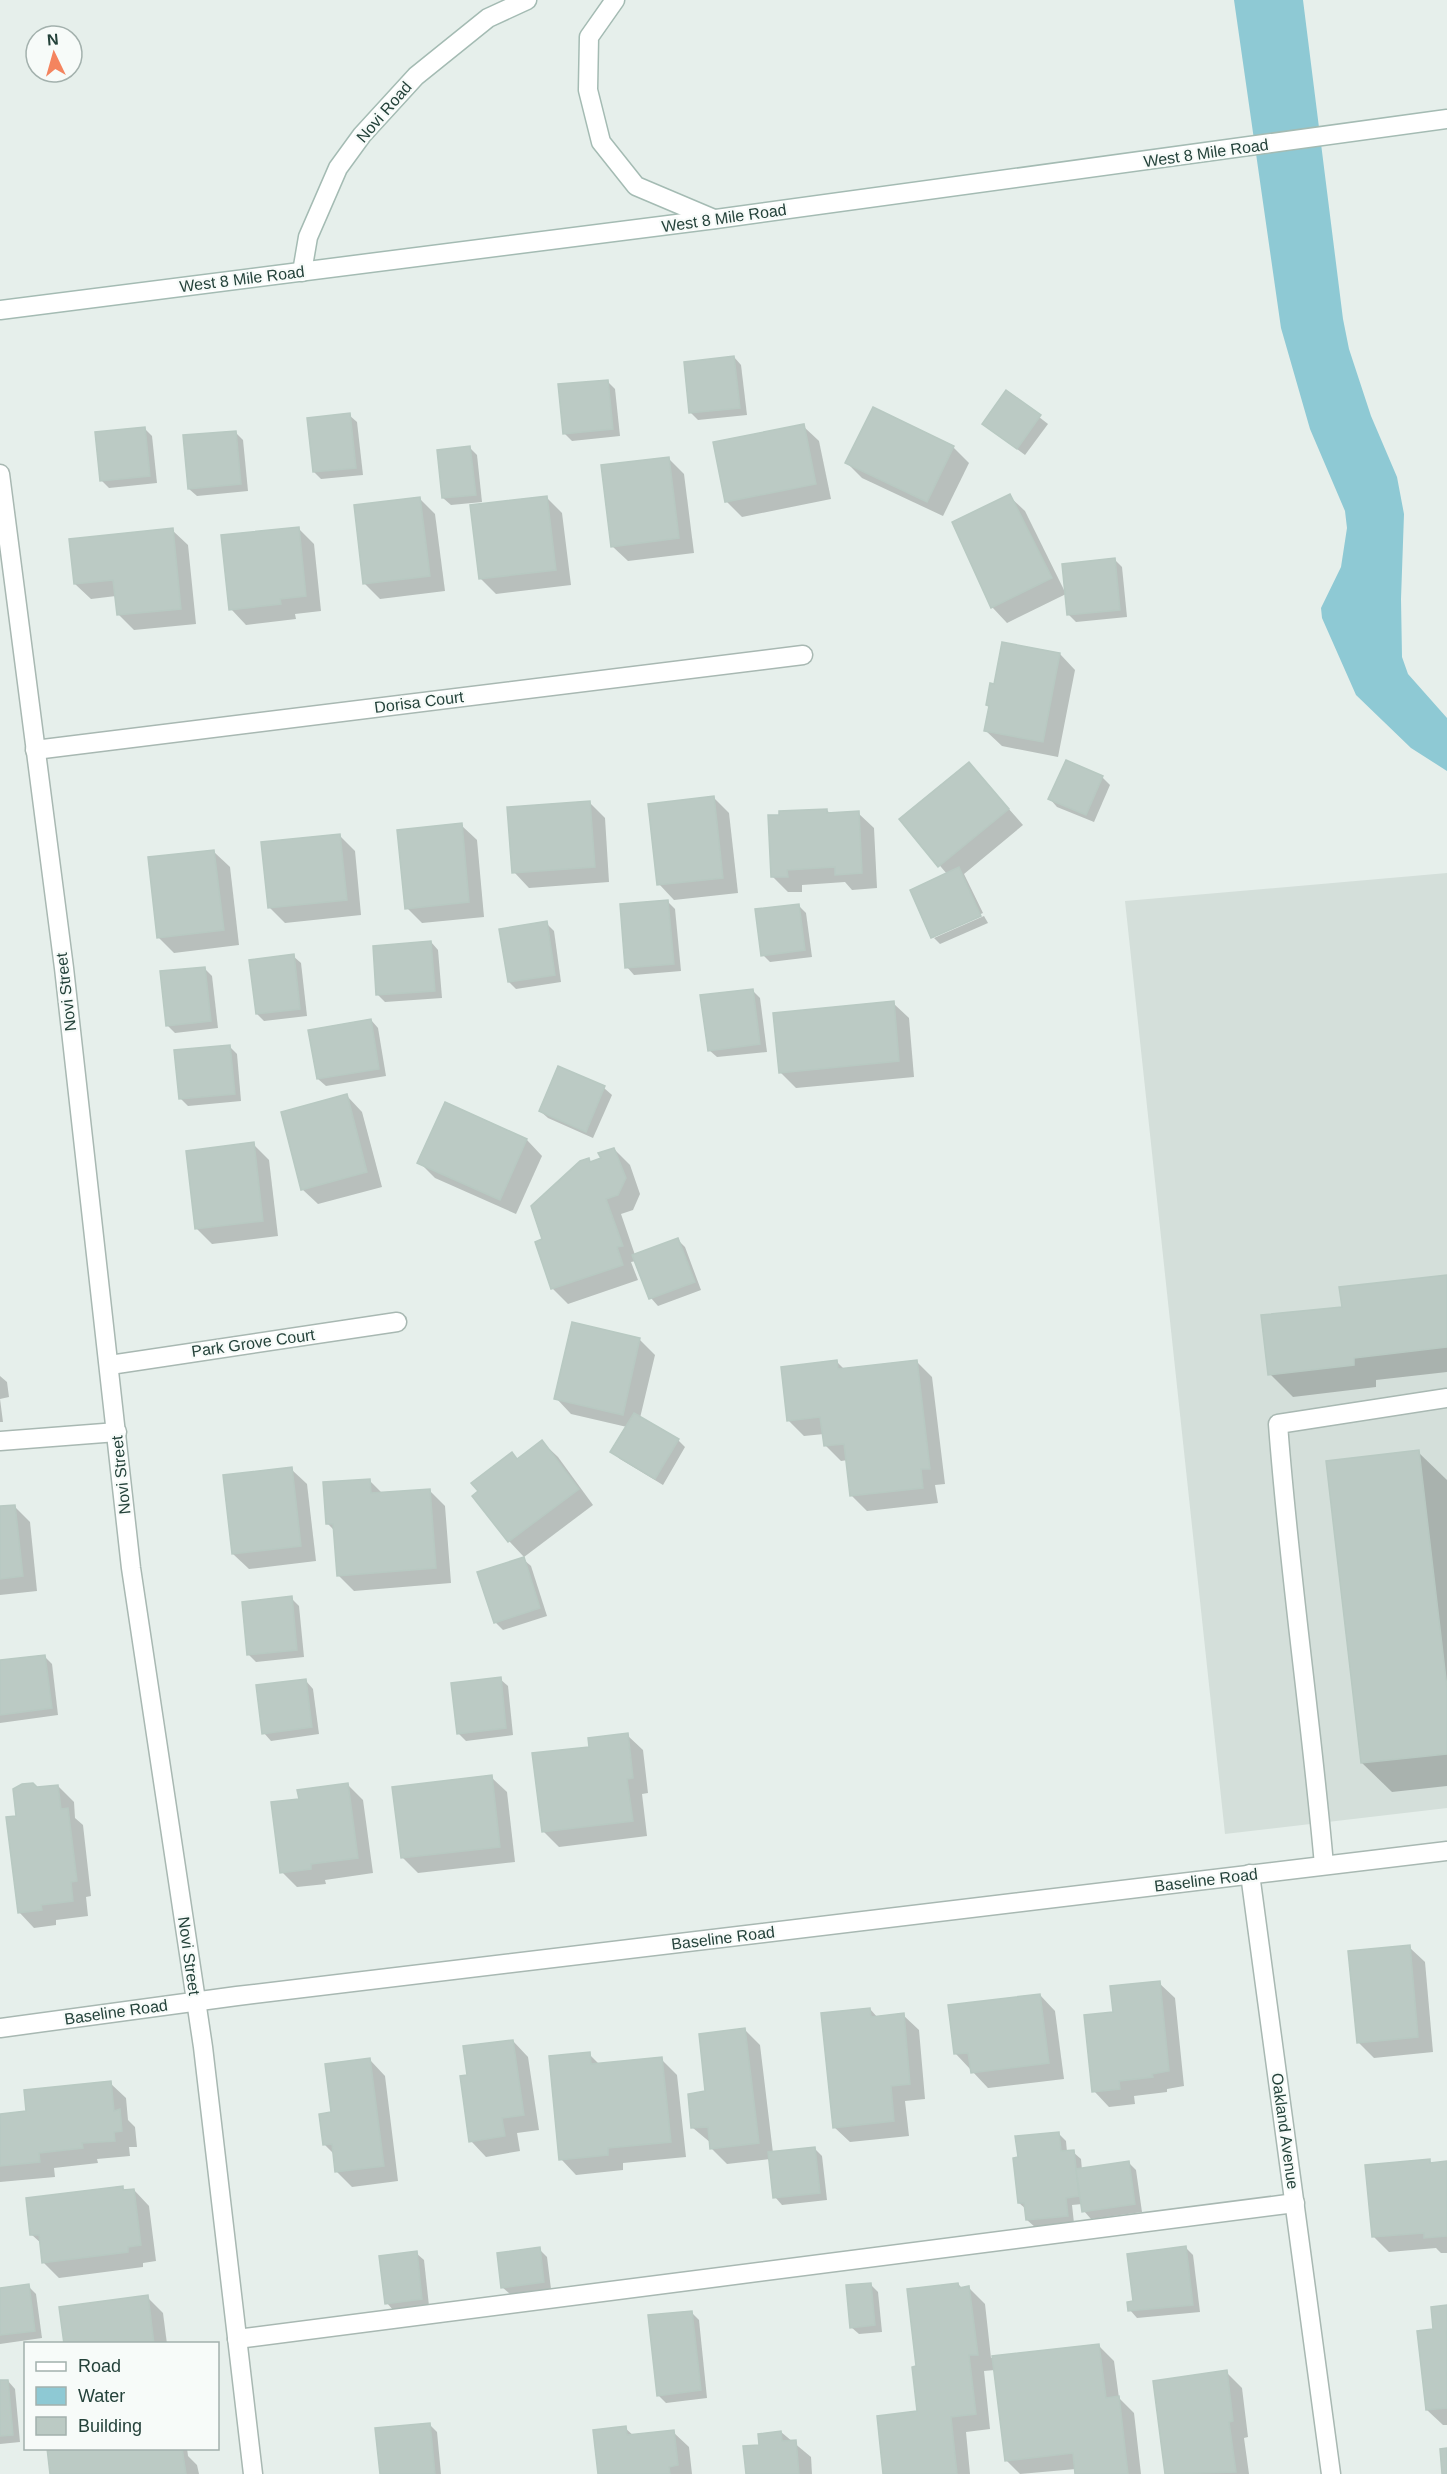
<svg xmlns="http://www.w3.org/2000/svg" width="1447" height="2474" font-family="Helvetica,sans-serif">
<style>
.built{fill:#d4dfda}
.water{fill:#8ec9d4}
.shadow{fill:#0003}
.building{fill:#bbcac4;stroke:#b8c9c2;stroke-width:1.5}
.lines{fill:none;stroke-linecap:round;stroke-linejoin:round}
.lane-casing{stroke:#a8b8b2;stroke-width:21}
.street-casing{stroke:#a8b8b2;stroke-width:21}
.secondary-casing{stroke:#a4bbb3;stroke-width:21}
.lane{stroke:#fff;stroke-width:18}
.street{stroke:#fff;stroke-width:18}
.secondary{stroke:#fff;stroke-width:18}
.labels{text-anchor:middle;dominant-baseline:central;stroke-width:4.5;stroke-linejoin:round;paint-order:stroke}
.street-label{font-size:16px;fill:#24423a;stroke:#f7fbf9}
</style>
<rect width="100%" height="100%" fill="#e6efeb"/>
<!-- built -->
<path class="built" d="M1447 873V1808L1225 1834 1125 901Z"/>
<!-- water -->
<path class="water" d="M1234 0H1303L1343 319 1349 349 1371 416 1397 477 1404 514 1401 599 1402 657 1408 674 1447 718V771L1411 748 1356 695 1322 618 1321 608 1341 567 1347 528 1345 511 1310 429 1281 328Z"/>
<!-- shadow -->
<g class="shadow">
<path d="M734 357 741 365 747 415 698 420 691 413Z"/>
<path d="M607 381 615 389 620 436 572 441 565 434Z"/>
<path d="M1007 392 1048 424 1025 455 984 424Z"/>
<path d="M873 409 953 447 969 463 943 516 862 478 847 463Z"/>
<path d="M349 415 357 422 363 475 321 479 314 472Z"/>
<path d="M803 426 819 441 831 499 742 517 726 501Z"/>
<path d="M145 429 152 436 157 483 109 488 101 480Z"/>
<path d="M235 432 243 440 248 491 197 496 189 489Z"/>
<path d="M470 448 477 455 482 502 451 505 443 498Z"/>
<path d="M669 459 684 474 694 553 628 561 612 546Z"/>
<path d="M1009 496 1025 511 1066 594 1007 623 992 607Z"/>
<path d="M547 498 562 513 571 585 496 594 480 578Z"/>
<path d="M420 499 435 514 445 591 380 599 365 584Z"/>
<path d="M299 529 314 544 321 611 295 614 296 619 246 625 231 609Z"/>
<path d="M172 530 188 545 196 624 134 630 118 614 116 596 91 599 75 584Z"/>
<path d="M1115 560 1122 567 1127 617 1076 622 1069 615Z"/>
<path d="M1060 654 1075 670 1058 757 1002 746 986 731 990 708 987 705 995 686Z"/>
<path d="M969 764 1023 825 964 874 983 913 934 935V938L933 937 947 874 901 820Z"/>
<path d="M1102 777 1110 785 1094 822 1057 807 1050 799Z"/>
<path d="M713 797 729 813 738 893 674 900 659 884Z"/>
<path d="M590 803 605 818 609 882 529 888 514 872Z"/>
<path d="M827 810 830 814 858 813 874 828 877 888 852 890 845 882 802 885V892H788L773 877Z"/>
<path d="M461 825 477 840 484 917 422 923 407 908Z"/>
<path d="M339 835 355 851 361 915 285 923 270 908Z"/>
<path d="M214 852 230 867 239 945 174 953 158 937Z"/>
<path d="M668 902 675 909 681 971 634 975 627 967Z"/>
<path d="M799 906 806 913 812 957 770 962 763 955Z"/>
<path d="M984 916 988 923 940 944 934 938Z"/>
<path d="M546 923 554 931 561 982 516 989 509 982Z"/>
<path d="M431 942 438 950 442 998 385 1002 378 995Z"/>
<path d="M293 956 301 963 307 1016 264 1021 257 1014Z"/>
<path d="M204 968 212 976 218 1028 175 1033 167 1025Z"/>
<path d="M753 991 760 998 767 1052 717 1057 709 1050Z"/>
<path d="M893 1003 909 1018 914 1077 796 1088 780 1072Z"/>
<path d="M371 1020 378 1028 386 1076 326 1086 318 1079Z"/>
<path d="M229 1046 237 1054 241 1101 188 1106 180 1098Z"/>
<path d="M604 1088 612 1095 593 1138 548 1118 540 1111Z"/>
<path d="M347 1096 362 1112 382 1187 318 1204 302 1189Z"/>
<path d="M446 1104 527 1140 542 1156 516 1214 435 1178 419 1162Z"/>
<path d="M253 1144 269 1160 278 1236 212 1244 197 1229 188 1152Z"/>
<path d="M614 1149 630 1165 640 1194 633 1210 621 1214 635 1255 678 1240 685 1247 701 1290 658 1306 651 1298 636 1261 631 1262 638 1280 568 1304 552 1288 544 1240 588 1159 592 1163 603 1159Z"/>
<path d="M1447 1277V1372L1376 1380V1387L1293 1397 1270 1374 1343 1308Z"/>
<path d="M639 1339 655 1355 640 1418 678 1440 685 1447 663 1485 620 1459 612 1452 627 1427 571 1414 556 1398Z"/>
<path d="M837 1362 845 1370 917 1362 932 1377 945 1484 935 1485 938 1503 867 1511 852 1496 848 1460 841 1461 825 1445 824 1434 804 1436 789 1421Z"/>
<path d="M0 1376 7 1382 9 1397 0 1399 3 1422H0Z"/>
<path d="M542 1442 558 1457 593 1505 524 1557 509 1541Z"/>
<path d="M1418 1452 1447 1480V1786L1392 1792 1362 1763Z"/>
<path d="M291 1469 307 1484 316 1561 249 1569 233 1554Z"/>
<path d="M369 1480 383 1494 429 1490 445 1506 451 1583 354 1591 338 1575 335 1531 328 1524Z"/>
<path d="M15 1507 30 1522 37 1591 0 1595V1508Z"/>
<path d="M523 1559 531 1566 547 1616 503 1630 495 1622Z"/>
<path d="M291 1598 299 1606 304 1657 256 1662 248 1654Z"/>
<path d="M44 1656 52 1664 58 1715 0 1723V1662Z"/>
<path d="M500 1679 508 1686 513 1735 466 1741 458 1733Z"/>
<path d="M306 1681 313 1689 319 1734 271 1741 264 1733Z"/>
<path d="M627 1735 643 1750 648 1793 642 1794 647 1836 559 1847 543 1831 590 1748Z"/>
<path d="M491 1777 507 1792 515 1862 418 1873 402 1857Z"/>
<path d="M348 1785 363 1800 373 1873 325 1880 326 1884 297 1887 282 1872 300 1800Z"/>
<path d="M58 1786 74 1802 75 1818 83 1825 91 1896 86 1897 88 1916 56 1920V1925L34 1928 19 1912 18 1817 36 1789Z"/>
<path d="M1409 1947 1425 1962 1433 2052 1374 2058 1358 2042Z"/>
<path d="M1159 1983 1175 1998 1184 2086 1167 2089V2092L1134 2096 1135 2104 1109 2107 1094 2091 1115 2013Z"/>
<path d="M1040 1995 1055 2011 1064 2079 988 2088 955 2053Z"/>
<path d="M870 2009 878 2018 903 2015 919 2030 925 2099 905 2101 909 2136 850 2142 834 2127Z"/>
<path d="M745 2030 760 2045 773 2153 814 2148 822 2156 827 2200 782 2205 775 2197 770 2159 727 2164 711 2148V2143L693 2128 707 2093Z"/>
<path d="M513 2041 528 2057 539 2130 517 2133 520 2151 486 2157 471 2141 469 2076Z"/>
<path d="M589 2054 600 2065 661 2059 677 2075 686 2157 623 2163V2170L576 2175 561 2159Z"/>
<path d="M370 2060 385 2076 398 2181 352 2187 336 2171 334 2154 325 2145 333 2114Z"/>
<path d="M110 2083 126 2098 128 2120 135 2127 137 2147H129L130 2156 97 2159 98 2163 54 2168 55 2177 0 2182V2115L27 2112Z"/>
<path d="M1058 2133 1066 2141 1067 2152H1073L1081 2159 1082 2170 1129 2163 1136 2170 1142 2212 1091 2219 1084 2211 1082 2204 1072 2205 1074 2223 1035 2227 1027 2220 1026 2209 1019 2203Z"/>
<path d="M1429 2160 1433 2164 1447 2163V2253H1441L1436 2248 1389 2252 1374 2237Z"/>
<path d="M122 2187 126 2191 134 2190 149 2206 156 2261 143 2263V2267L59 2278 44 2263 42 2244 32 2235Z"/>
<path d="M1186 2248 1193 2255 1200 2312 1137 2318 1130 2310 1134 2303Z"/>
<path d="M539 2249 547 2257 551 2289 510 2294 502 2287Z"/>
<path d="M416 2253 424 2260 429 2306 394 2311 387 2303Z"/>
<path d="M870 2284 878 2292 882 2332 859 2334 851 2327Z"/>
<path d="M958 2284 963 2289 969 2288 985 2304 991 2358 1099 2346 1114 2361 1119 2398 1134 2413 1141 2474H1077L1076 2469 1020 2474 1006 2460 995 2370 984 2371 990 2429 966 2432 970 2474H885L919 2413 918 2367Z"/>
<path d="M28 2286 36 2294 42 2338 0 2344V2290Z"/>
<path d="M147 2297 163 2313 167 2344H66Z"/>
<path d="M1447 2306V2425H1443L1427 2410 1434 2330Z"/>
<path d="M691 2312 699 2320 707 2398 666 2403 658 2395Z"/>
<path d="M1226 2372 1242 2388 1248 2437 1244 2438 1249 2474H1166L1154 2382Z"/>
<path d="M8 2381 15 2389 20 2442 0 2444V2382Z"/>
<path d="M429 2424 437 2432 441 2474H382Z"/>
<path d="M625 2428 634 2436 673 2432 689 2447 692 2474H599Z"/>
<path d="M781 2432 811 2457 812 2474H748L761 2446Z"/>
<path d="M49 2448H187L188 2456 197 2465 199 2474H52Z"/>
</g>
<!-- building -->
<g class="building">
<path d="M734 356 740 408 689 413 684 362Z"/>
<path d="M608 380 613 429 563 434 558 384Z"/>
<path d="M1006 390 1041 415 1017 449 982 424Z"/>
<path d="M873 407 954 446 927 502 845 463Z"/>
<path d="M350 413 356 468 313 472 307 418Z"/>
<path d="M804 424 816 484 725 502 713 442Z"/>
<path d="M145 427 150 476 100 481 95 432Z"/>
<path d="M236 431 241 484 188 489 183 435Z"/>
<path d="M470 446 476 495 442 498 437 450Z"/>
<path d="M669 457 679 538 611 547 601 465Z"/>
<path d="M1010 494 1052 578 991 608 952 522Z"/>
<path d="M547 496 556 570 479 579 470 505Z"/>
<path d="M420 497 430 576 363 584 354 505Z"/>
<path d="M299 527 306 596 280 599 281 604 229 610 221 535Z"/>
<path d="M173 528 181 609 117 615 113 580 74 584 69 539Z"/>
<path d="M1115 558 1120 610 1067 615 1062 564Z"/>
<path d="M1002 642 1060 653 1043 742 984 731 989 706 986 705 990 683 994 684Z"/>
<path d="M1066 760 1103 776 1086 815 1048 799Z"/>
<path d="M969 762 1009 809 938 867 899 819Z"/>
<path d="M714 796 723 878 657 885 648 804Z"/>
<path d="M590 801 595 867 512 873 507 807Z"/>
<path d="M827 809V813L859 811 862 873 835 875V867L787 870 788 877H771L768 815H779V811Z"/>
<path d="M462 823 469 902 405 909 397 830Z"/>
<path d="M340 834 347 900 268 908 261 842Z"/>
<path d="M214 850 224 930 157 938 148 857Z"/>
<path d="M959 867 981 916 931 938 910 890Z"/>
<path d="M668 900 674 964 625 968 620 904Z"/>
<path d="M799 904 805 950 761 956 755 909Z"/>
<path d="M547 921 555 975 508 982 499 929Z"/>
<path d="M431 941 435 991 376 995 373 946Z"/>
<path d="M294 954 300 1009 256 1014 249 960Z"/>
<path d="M205 967 211 1021 166 1026 160 971Z"/>
<path d="M753 989 760 1044 708 1051 700 995Z"/>
<path d="M894 1001 899 1061 779 1073 773 1013Z"/>
<path d="M371 1019 379 1069 317 1079 308 1030Z"/>
<path d="M230 1045 235 1094 179 1099 174 1050Z"/>
<path d="M558 1066 605 1086 586 1132 539 1111Z"/>
<path d="M347 1094 367 1172 301 1190 281 1112Z"/>
<path d="M445 1102 527 1139 500 1200 417 1163Z"/>
<path d="M254 1142 263 1221 195 1229 186 1151Z"/>
<path d="M614 1148 626 1178 618 1195 606 1199 623 1246 617 1247 623 1265 551 1289 535 1242 542 1239 531 1206 580 1161 589 1158 590 1162 601 1158 598 1153Z"/>
<path d="M678 1238 695 1282 649 1299 632 1255Z"/>
<path d="M1447 1275V1347L1354 1358V1365L1268 1375 1261 1315 1342 1307 1339 1287Z"/>
<path d="M572 1322 640 1338 623 1415 554 1399Z"/>
<path d="M837 1360 838 1369 917 1360 930 1469H921L923 1488 850 1496 844 1444 824 1446 820 1417 787 1421 781 1367Z"/>
<path d="M634 1413 679 1439 655 1479 610 1452Z"/>
<path d="M542 1440 579 1489 508 1542 472 1496 478 1491 471 1483 512 1452 517 1459Z"/>
<path d="M1419 1450 1447 1688V1754L1361 1763 1326 1461Z"/>
<path d="M292 1467 301 1546 232 1554 223 1475Z"/>
<path d="M370 1479 371 1493 430 1489 436 1568 337 1576 333 1524H326L323 1482Z"/>
<path d="M15 1505 23 1576 0 1579V1506Z"/>
<path d="M524 1557 540 1608 494 1623 477 1572Z"/>
<path d="M292 1596 297 1650 247 1655 242 1602Z"/>
<path d="M45 1655 52 1708 0 1715V1660Z"/>
<path d="M501 1677 506 1728 457 1734 451 1683Z"/>
<path d="M306 1679 312 1727 262 1734 256 1685Z"/>
<path d="M628 1733 633 1778 627 1779 633 1821 542 1832 532 1753 589 1747 588 1738Z"/>
<path d="M492 1775 500 1847 401 1858 392 1787Z"/>
<path d="M33 1783 37 1787 58 1785 61 1809 68 1808 77 1881 71 1882 73 1901 41 1905 42 1910 18 1913 6 1817 16 1816 13 1789 22 1784Z"/>
<path d="M348 1783 358 1858 311 1864V1869L280 1873 271 1802 299 1799 297 1790Z"/>
<path d="M1410 1945 1418 2037 1357 2043 1348 1951Z"/>
<path d="M1160 1981 1169 2071 1152 2074 1153 2077 1119 2081 1120 2089 1092 2092 1084 2015 1113 2012 1110 1986Z"/>
<path d="M1040 1994 1049 2063 971 2073 968 2053 954 2054 948 2005Z"/>
<path d="M870 2008 871 2017 904 2013 910 2084 891 2086 894 2121 833 2128 821 2013Z"/>
<path d="M745 2028 759 2143 710 2149 708 2127 691 2128 688 2094 705 2091 699 2034Z"/>
<path d="M513 2040 524 2115 502 2118 505 2136 469 2142 460 2076 467 2075 463 2046Z"/>
<path d="M590 2052 591 2064 662 2057 671 2142 608 2148V2155L559 2160 549 2056Z"/>
<path d="M370 2058 384 2166 335 2172 332 2144 323 2145 319 2114 331 2112 325 2064Z"/>
<path d="M111 2081 114 2111 120 2109 122 2131 114 2132 115 2141 82 2143 83 2148 39 2153 40 2162 0 2166V2114L26 2111 24 2090Z"/>
<path d="M1059 2132 1061 2151 1074 2150 1079 2196 1066 2198 1068 2216 1026 2220 1024 2203H1018L1013 2158 1018 2157 1015 2136Z"/>
<path d="M815 2147 820 2193 773 2198 768 2152Z"/>
<path d="M1430 2159V2163L1447 2161V2236L1424 2238V2233L1372 2237 1365 2165Z"/>
<path d="M1129 2161 1135 2204 1082 2212 1076 2169Z"/>
<path d="M123 2186V2190L134 2189 141 2245 128 2247V2252L42 2263 39 2235H30L26 2198Z"/>
<path d="M1186 2246 1193 2305 1128 2311 1127 2302 1133 2301 1127 2254Z"/>
<path d="M540 2247 544 2282 501 2288 497 2253Z"/>
<path d="M417 2251 422 2299 385 2304 379 2256Z"/>
<path d="M871 2283 875 2325 850 2328 846 2285Z"/>
<path d="M958 2283 959 2288 969 2286 978 2355H969L976 2414 951 2417 957 2474H883L877 2416 917 2411 912 2367 916 2366 907 2289Z"/>
<path d="M29 2284 35 2331 0 2335V2288Z"/>
<path d="M148 2295 154 2344H64L59 2307Z"/>
<path d="M1447 2305V2408L1426 2410 1417 2331 1433 2329 1431 2307Z"/>
<path d="M692 2311 701 2390 657 2396 648 2315Z"/>
<path d="M1099 2344 1106 2398 1119 2396 1128 2474H1075L1073 2453 1005 2461 992 2356Z"/>
<path d="M1227 2370 1233 2421 1229 2422 1236 2472 1165 2474 1153 2381Z"/>
<path d="M0 2380H8L13 2435 0 2436Z"/>
<path d="M430 2423 435 2474H380L375 2428Z"/>
<path d="M626 2426 627 2435 674 2430 678 2465 669 2467 670 2474H598L593 2430Z"/>
<path d="M781 2431 782 2441 796 2440 799 2474H746L743 2446 759 2445 758 2434Z"/>
<path d="M47 2448H182L186 2474H50Z"/>
<path d="M1447 2448V2474H1442L1440 2449Z"/>
</g>
<g class="lines">
<!-- lane casing -->
<g class="lane-casing">
<g id="lane">
<path d="M0 1441 117 1432"/>
<path d="M1324 1865C1311 1718 1289 1572 1278 1424L1447 1398"/>
<path d="M237 2339 1295 2203"/>
</g>
</g>
<!-- street casing -->
<g class="street-casing">
<g id="street">
<path d="M0 474 64 968 131 1568 203 2047 253 2474"/>
<path d="M35 750 803 655"/>
<path d="M110 1365 397 1322"/>
<path d="M1250 1874 1331 2474"/>
<path d="M0 2028 237 1996 1447 1851"/>
</g>
</g>
<!-- secondary casing -->
<g class="secondary-casing">
<g id="secondary">
<path d="M615 0 589 37 588 90 601 142 636 186 714 219"/>
<path d="M302 272 308 237 338 168 362 135 416 76 488 18 527 0"/>
<path d="M0 310 716 219 1447 119"/>
</g>
</g>
<!-- lane -->
<use href="#lane" class="lane"/>
<!-- street -->
<use href="#street" class="street"/>
<!-- secondary -->
<use href="#secondary" class="secondary"/>
</g>
<g class="labels">
<!-- street labels -->
<g class="street-label">
<text transform="translate(384 112) rotate(-49)">Novi Road</text>
<text transform="translate(1206 153) rotate(-8)">West 8 Mile Road</text>
<text transform="translate(724 218) rotate(-8)">West 8 Mile Road</text>
<text transform="translate(242 279) rotate(-7)">West 8 Mile Road</text>
<text transform="translate(419 702) rotate(-7)">Dorisa Court</text>
<text transform="translate(66 992) rotate(-97)">Novi Street</text>
<text transform="translate(253 1343) rotate(-8)">Park Grove Court</text>
<text transform="translate(121 1475) rotate(-96)">Novi Street</text>
<text transform="translate(1206 1880) rotate(-7)">Baseline Road</text>
<text transform="translate(723 1938) rotate(-7)">Baseline Road</text>
<text transform="translate(189 1956) rotate(82)">Novi Street</text>
<text transform="translate(116 2012) rotate(-8)">Baseline Road</text>
<text transform="translate(1285 2131) rotate(82)">Oakland Avenue</text>
</g>
</g>
<!-- legend -->
<rect x="24" y="2342" width="195" height="108" fill="#f7fbf9" stroke="#a3b1ad" stroke-width="1.5"/>
<rect x="36" y="2362" width="30" height="9" fill="#ffffff" stroke="#a3b1ad" stroke-width="1.5"/>
<text x="78" y="2372" font-size="18" fill="#24423a">Road</text>
<rect x="36" y="2387" width="30" height="18" fill="#8ec9d4" stroke="#a3b1ad" stroke-width="1.5"/>
<text x="78" y="2402" font-size="18" fill="#24423a">Water</text>
<rect x="36" y="2417" width="30" height="18" fill="#bbcac4" stroke="#a3b1ad" stroke-width="1.5"/>
<text x="78" y="2432" font-size="18" fill="#24423a">Building</text>
<!-- north arrow -->
<g transform="translate(54 54) rotate(355)"><circle r="28" fill="#f7fbf9" stroke="#a3b1ad" stroke-width="1.5"/>
<path d="M0-4.5L10 22L0 15L-10 22Z" fill="#f4845f"/>
<text y="-9" font-size="16" font-weight="bold" text-anchor="middle" fill="#24423a">N</text>
</g>
</svg>
